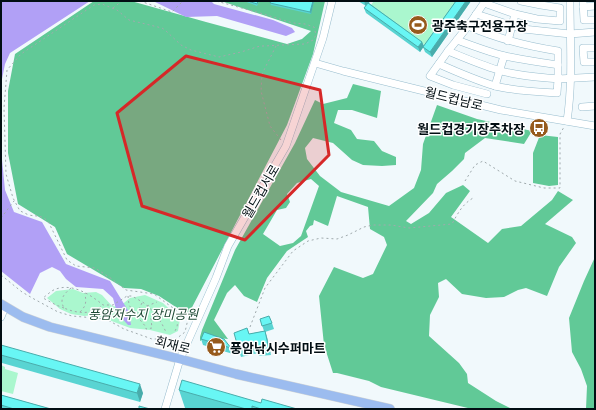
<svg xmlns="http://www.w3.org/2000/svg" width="596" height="410" font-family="Georgia,'Noto Sans KR',serif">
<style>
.green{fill:#aaf7ce}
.forest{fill:#61c997;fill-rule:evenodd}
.water{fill:#b1a0f6}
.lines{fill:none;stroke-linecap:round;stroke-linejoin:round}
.minor-casing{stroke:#98bdce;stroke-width:8}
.major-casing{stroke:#d1d4d5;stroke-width:10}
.path{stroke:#a0aaad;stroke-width:1;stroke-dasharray:2 3;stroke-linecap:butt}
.minor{stroke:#fff;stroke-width:7}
.major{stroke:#9cbcef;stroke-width:9}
.wall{fill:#59d4d2}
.shaded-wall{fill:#49acab}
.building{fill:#68f6f4;stroke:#49acab}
.marked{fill:#d62828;fill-opacity:0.2;stroke:#d62828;stroke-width:3;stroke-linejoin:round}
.labels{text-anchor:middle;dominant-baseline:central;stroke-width:3;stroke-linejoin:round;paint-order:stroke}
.poi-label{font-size:13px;font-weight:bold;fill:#020e13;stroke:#fff;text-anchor:start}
.street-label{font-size:13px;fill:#020e13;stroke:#fff}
.park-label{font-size:13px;font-style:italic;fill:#1f4b36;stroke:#fff}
</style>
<rect width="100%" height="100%" fill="#f1f9fc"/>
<!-- green -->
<g class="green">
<path d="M374 1H456L425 45 370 6Z"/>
<path d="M73 289 83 293 96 292 102 295 112 306 119 307 130 298 145 295 163 303 180 319 178 331 170 335 150 330 130 328 101 317 93 315 84 316 71 314 60 309 47 298 56 291Z"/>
<path d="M1 365 5 367V369L18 373 13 394 1 391Z"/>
</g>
<!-- forest -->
<g class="forest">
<path d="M94 1H131L206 22 287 44 302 39 311 31 221 1H325L313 54 287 125 188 315 159 296 141 289 124 288 67 254 55 227 18 204 8 153V91L15 54Z"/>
<path d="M353 84 381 91 377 118 352 110H338L334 123 351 130 357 139 374 141 382 151 396 157V165L382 166 363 165 352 160 333 143 313 138 305 148 307 159 320 176 341 192 389 206 414 188 421 170 423 144 437 105 477 119 532 131 524 144 485 138 465 153 464 159 452 171 437 184 433 193 406 221 411 224 429 213 446 193 463 185 470 191 451 217 488 243 502 229 521 226 552 200 558 191 573 200 545 224 572 237 576 243 559 267 547 296 526 288 518 290 504 297 486 298 462 294 446 279 438 283 439 297 430 315 429 336 459 363 467 374 468 383 496 401 512 409H472L381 387 369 381 337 373H333L324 345 319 296 334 267 363 278 373 274 387 245 384 237 370 229 368 207 337 196 328 226 314 220 313 225 310 226 306 231 308 237 287 251 267 278 257 302 244 296 235 285 227 293 214 320 228 339 207 337 200 341V337L202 330 235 250 295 143 315 100 323 104 347 98ZM311 179 319 186 301 236 293 243 280 246 263 234 277 210 286 208 290 202 287 194 297 183Z"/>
<path d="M540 135 558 137V185L549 186 533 183V153Z"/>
<path d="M595 257V409H586L587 386 581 369 572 352 569 318 584 281Z"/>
</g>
<!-- water -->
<g class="water">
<path d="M1 1H90L10 53 5 64 1 84Z"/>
<path d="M153 1H211L214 4 273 20 292 28 295 32 286 36 217 16 186 17Z"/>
<path d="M1 127V149L5 190 14 212 42 222 66 264 110 281 129 312 131 325H128L117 313 113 298 103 289 76 287 66 279 60 271 52 267 40 273 30 294 1 271Z"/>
</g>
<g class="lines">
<!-- minor casing -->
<g class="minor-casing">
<g id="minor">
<path d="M583 1 584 20H595"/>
<path d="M583 7 595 6"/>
<path d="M476 14 523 29 570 34 595 32"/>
<path d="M457 40 468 26"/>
<path d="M508 41 515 14"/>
<path d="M595 48H583L584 62H595"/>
<path d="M448 51 430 76 453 85 487 94"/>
<path d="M315 63 343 71 501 110 595 126"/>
<path d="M439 64C457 72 475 80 495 86 515 91 536 92 557 93L558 79C538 77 517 76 498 70 481 65 465 58 448 51L457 40C473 46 489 52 505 56 522 60 540 62 558 65V51C526 46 498 39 468 26L484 3 515 14 537 19 560 21V8L541 5 521 1"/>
<path d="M558 65V79L595 77"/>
<path d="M495 86 504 56"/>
<path d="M582 107 595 106"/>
<path d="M567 121C573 82 570 41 570 1"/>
<path d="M1 317 5 307"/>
<path d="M165 409 180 359 216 278 228 246 286 146 323 38 332 1"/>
</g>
</g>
<!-- major casing -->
<g class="major-casing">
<path id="major" d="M1 304 23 317 50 327 180 359 236 374 390 409"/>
</g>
<!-- path -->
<g class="path">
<path d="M140 1 172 12 183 1"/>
<path d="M113 8 122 1"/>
<path d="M276 46 262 74 261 91 270 126 281 140"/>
<path d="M465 181 475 165 483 161 515 181 544 188H560V134L564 127"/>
<path d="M1 218 14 201"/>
<path d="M1 275 22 292 34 299 58 312 72 316 106 319 124 329 152 339H176L185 332 188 319 154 294 126 290 112 279 95 268 76 266 67 260 48 221C39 214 38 217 29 215 26 214 23 212 20 211L13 198 6 174 4 108 7 70 21 54 94 5 102 4 117 10 129 20 162 28 165 30 181 45 191 50 219 57 241 52 260 46H265L281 45 305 44 313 40 316 35 314 27 305 24 293 23 260 13 216 1"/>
<path d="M71 288C64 294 59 299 64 308 73 312 84 314 94 311 96 310 100 307 102 306"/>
<path d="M128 296 129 305 136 315"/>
<path d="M142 303 136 315 146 327V329L152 328 151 319 152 310"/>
<path d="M147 306 157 302"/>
<path d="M64 308 56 305 43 298C47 295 52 290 56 289 73 283 91 295 103 305H113L127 296H132L144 303 156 314 162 324 166 332"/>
<path d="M80 312C87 305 86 302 85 293"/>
<path d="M157 316 170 312 175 314 178 320 177 327 175 331"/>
<path d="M250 327 265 288 293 251 308 241 321 238 337 239 348 235 364 227 373 225H391L409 228 452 224C458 213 463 203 475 197"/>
</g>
<!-- minor -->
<use href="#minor" class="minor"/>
<!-- major -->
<use href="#major" class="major"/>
</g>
<!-- wall -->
<g class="wall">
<path d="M244 1H259L257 6Z"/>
<path d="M314 1 311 14 271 5 270 3Z"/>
<path d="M358 1H370L369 3 422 42 424 46 420 52 366 13 364 8 366 6Z"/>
<path d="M456 1H471L432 57 425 52 423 47Z"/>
<path d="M260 319 272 323 274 329 265 332 271 355 259 356 258 353 241 357 239 351 247 328 249 334 264 331Z"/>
<path d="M201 339 231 348 233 354 203 345Z"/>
<path d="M1 355 143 393 140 402 2 363 1 361Z"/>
<path d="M179 390 261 403 297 409H191L185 408Z"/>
<path d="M1 395 51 409H1Z"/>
</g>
<!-- shaded-wall -->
<g class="shaded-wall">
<path d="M313 1H314L311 14 310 12Z"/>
<path d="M364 1H370L366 7Z"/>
<path d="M466 1H471L432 57 430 52Z"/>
<path d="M422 42 424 46 420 52 418 47Z"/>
<path d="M265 331 267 337 271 355 269 349Z"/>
<path d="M140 384 143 393 140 402 137 393Z"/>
</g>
<!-- building -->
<g class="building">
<path d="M248 1H258L257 4Z"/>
<path d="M271 1H313L310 12 270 3Z"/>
<path d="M456 1H466L430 52 423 47Z"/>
<path d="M368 3 422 42 418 47 364 8Z"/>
<path d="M269 316 272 323 262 326 260 319Z"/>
<path d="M247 328 249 334 265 331 269 349 257 350 256 347 239 351 234 333Z"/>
<path d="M204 332 224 339 231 348 201 339Z"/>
<path d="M1 345 140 384 137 393 1 355Z"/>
<path d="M182 380 261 403 262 399 297 409H261L252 406V409H246L179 390Z"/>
<path d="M1 395 51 409H14L1 405Z"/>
<path d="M139 406 150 409H139Z"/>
</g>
<!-- marked area -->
<path class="marked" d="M186 56 320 90 329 155 245 240 142 206 117 113Z"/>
<!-- icons -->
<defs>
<g id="stadium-disc" transform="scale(1)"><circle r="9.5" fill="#965a1c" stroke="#fff"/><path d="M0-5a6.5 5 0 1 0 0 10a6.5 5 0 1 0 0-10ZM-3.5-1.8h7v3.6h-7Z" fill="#fff"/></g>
<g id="bus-disc" transform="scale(1)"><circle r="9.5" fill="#965a1c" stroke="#fff"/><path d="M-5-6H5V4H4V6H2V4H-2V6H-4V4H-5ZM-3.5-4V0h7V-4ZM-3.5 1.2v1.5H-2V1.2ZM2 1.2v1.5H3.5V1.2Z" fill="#fff"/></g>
<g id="supermarket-disc" transform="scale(1)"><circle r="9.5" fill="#965a1c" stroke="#fff"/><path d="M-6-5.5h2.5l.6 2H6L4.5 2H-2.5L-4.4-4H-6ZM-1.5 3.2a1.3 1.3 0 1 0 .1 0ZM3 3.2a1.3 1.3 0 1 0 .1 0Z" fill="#fff"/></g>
</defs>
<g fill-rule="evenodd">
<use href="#stadium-disc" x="418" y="25"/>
<use href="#bus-disc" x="539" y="128"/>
<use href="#supermarket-disc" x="216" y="347"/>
</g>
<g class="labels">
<!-- poi labels -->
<g class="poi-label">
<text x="432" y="25">광주축구전용구장</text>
<text x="525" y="128" text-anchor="end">월드컵경기장주차장</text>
<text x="230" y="347">풍암낚시수퍼마트</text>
</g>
<!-- street labels -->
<g class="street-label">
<text transform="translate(454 98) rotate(14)">월드컵남로</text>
<text transform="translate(260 191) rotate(-60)">월드컵서로</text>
<text transform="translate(173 344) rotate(14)">회재로</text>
</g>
<!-- park labels -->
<g class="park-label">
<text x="143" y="313">풍암저수지 장미공원</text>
</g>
</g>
<!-- border -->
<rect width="596" height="410" fill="none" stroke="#020e13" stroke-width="4"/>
</svg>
